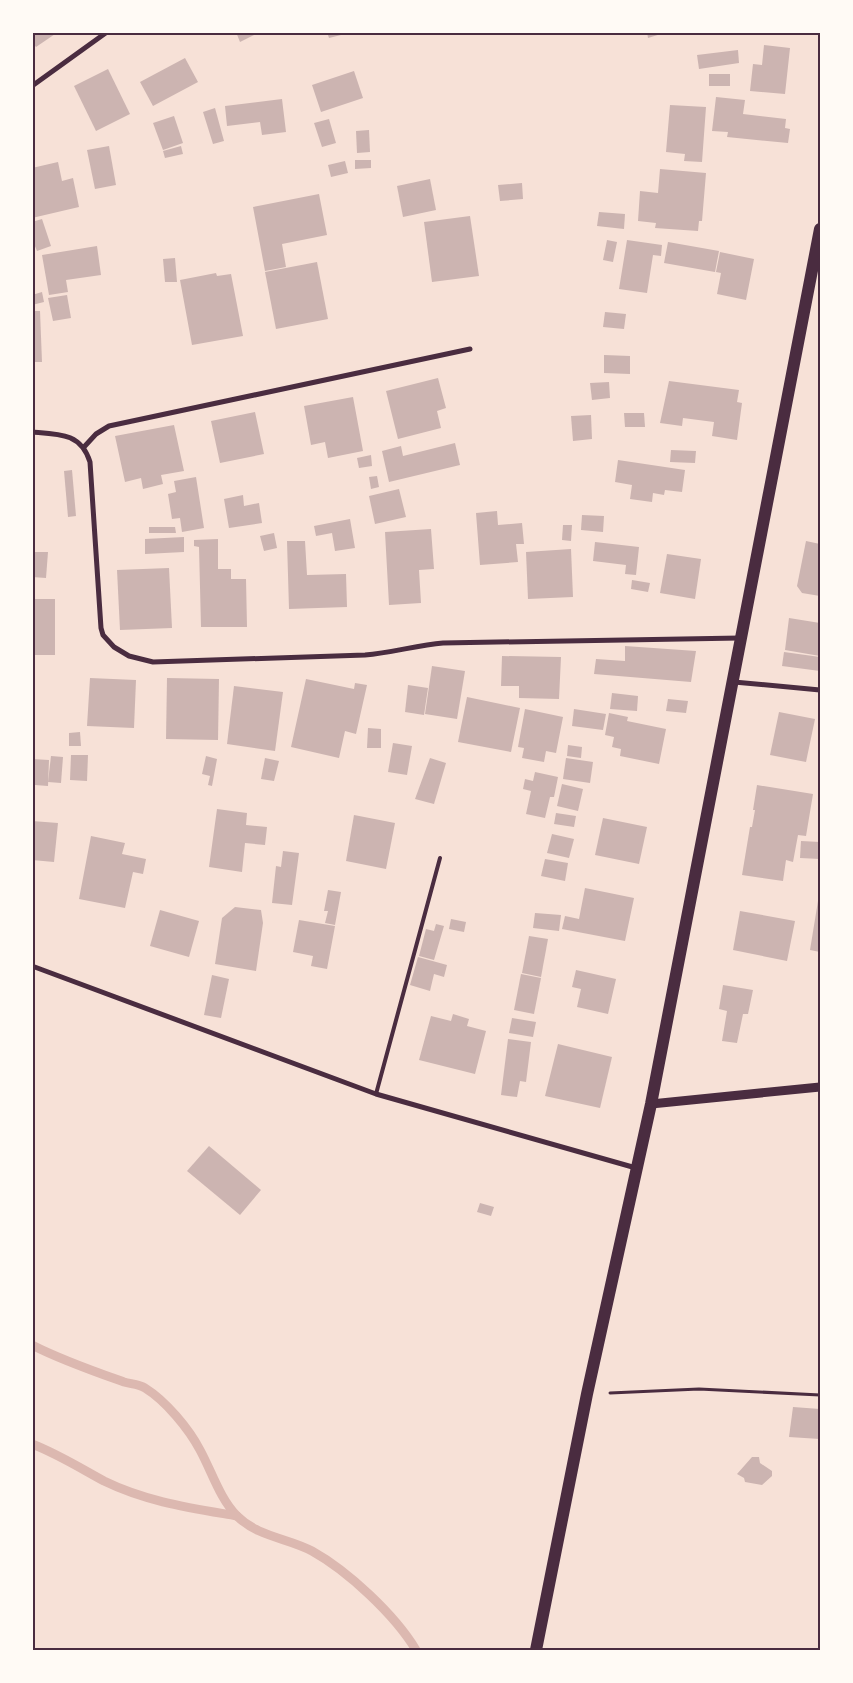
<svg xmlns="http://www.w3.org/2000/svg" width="853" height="1683" font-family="'PT Sans Narrow',sans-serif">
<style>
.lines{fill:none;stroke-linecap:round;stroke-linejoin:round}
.stream{stroke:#dcb8b0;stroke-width:9}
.building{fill:#ccb4b1}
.path{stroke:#4a2c40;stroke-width:3}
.service{stroke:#4a2c40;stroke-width:4}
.minor{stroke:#4a2c40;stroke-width:5}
.tertiary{stroke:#4a2c40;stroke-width:9}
.primary{stroke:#4a2c40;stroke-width:12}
.neatline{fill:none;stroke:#4a2c40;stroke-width:2}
</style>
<rect width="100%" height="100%" fill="#f7e1d7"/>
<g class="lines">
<!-- stream -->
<g class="stream">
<path d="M32 1345C61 1360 93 1371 124 1382 131 1384 139 1384 145 1388 166 1401 189 1429 200 1450 212 1472 220 1499 237 1516 258 1537 288 1538 312 1551 348 1571 395 1615 416 1650"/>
<path d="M32 1444C58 1454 80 1468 104 1481 147 1502 191 1508 237 1516"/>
</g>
</g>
<!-- building -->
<g class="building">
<path d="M32 32H58L36 47 32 42Z"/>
<path d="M236 32H260L240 42Z"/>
<path d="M327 32H349V33L329 38Z"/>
<path d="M647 32H664V33L648 38Z"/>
<path d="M764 45 790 48 785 94 750 91 753 64 762 65Z"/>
<path d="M738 50 739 63 699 69 697 55Z"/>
<path d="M185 58 198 82 153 106 140 82Z"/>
<path d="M108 69 130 114 96 131 74 86Z"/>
<path d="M354 71 363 98 321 112 312 85Z"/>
<rect x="709" y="74" width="21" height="12"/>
<path d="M716 97 745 100 743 114 786 119 785 128 790 129 788 143 727 137 728 132 712 131Z"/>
<path d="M282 99 286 132 262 135 260 122 227 126 225 106Z"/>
<path d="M670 105 706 107 702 162 684 161 685 154 666 152Z"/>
<path d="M215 108 224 141 213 144 203 112Z"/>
<path d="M174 116 183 143 163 150 153 123Z"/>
<path d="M329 119 336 143 322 147 314 123Z"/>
<path d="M369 130 370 152 357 153 356 131Z"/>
<path d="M109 146 116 185 95 189 87 150Z"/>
<path d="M181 146 183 154 165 158 163 151Z"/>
<path d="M355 160H371V168L355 169Z"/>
<path d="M345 161 348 173 331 177 328 165Z"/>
<path d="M58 162 62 181 73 178 79 207 32 218V168Z"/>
<path d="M660 169 706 173 702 221H699L698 231 655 228 656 223 638 221 640 191 658 193Z"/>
<path d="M430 179 436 210 403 217 397 186Z"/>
<path d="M522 183 523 199 500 201 498 185Z"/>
<path d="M319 194 327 235 282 244 286 267 265 271 253 207Z"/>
<path d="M599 212 625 214 624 229 597 226Z"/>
<path d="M470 216 479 276 432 282 424 222Z"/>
<path d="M42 219 51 246 37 251 32 239V222Z"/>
<path d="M607 240 617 242 613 262 603 260Z"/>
<path d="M627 240 662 245 661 256 653 255 647 293 619 289Z"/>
<path d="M668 242 719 251 715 272 664 263Z"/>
<path d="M97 246 101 275 66 280 68 292 49 295 42 255Z"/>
<path d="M720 252 754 259 746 300 717 294 721 273 716 272Z"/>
<path d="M175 258 177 282H165L163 259Z"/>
<path d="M317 262 328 319 276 329 265 272Z"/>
<path d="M216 273 217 276 231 274 243 336 192 345 180 280Z"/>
<path d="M42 292 44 302 32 305V295Z"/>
<path d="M67 295 71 318 53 321 48 298Z"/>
<path d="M32 311H40L42 362H32Z"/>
<path d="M605 312 626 314 624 329 603 327Z"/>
<path d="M604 355 630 356V374L604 373Z"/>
<path d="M438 378 446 408 437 411 441 428 398 439 386 391Z"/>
<path d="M669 381 739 390 737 402 742 403 737 440 712 436 714 422 683 418 682 426 660 423Z"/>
<path d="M609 382 610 398 592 400 590 383Z"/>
<path d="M353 397 363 451 328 458 325 442 311 445 304 406Z"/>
<path d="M255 412 264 454 220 463 211 421Z"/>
<path d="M624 413H644L645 427H625Z"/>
<path d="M591 415 592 439 573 441 571 416Z"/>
<path d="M174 425 184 471 161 475 163 484 143 489 141 478 125 482 115 436Z"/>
<path d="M455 443 460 465 389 482 382 451 401 446 403 456Z"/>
<path d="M671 450 696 451 695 463 670 462Z"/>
<path d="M371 455 372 466 359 468 357 458Z"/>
<path d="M618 460 685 470 682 492 665 490 664 495 653 493 652 502 630 499 632 485 615 482Z"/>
<path d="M72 470 76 516 68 517 64 471Z"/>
<path d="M377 476 379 487 371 489 369 477Z"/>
<path d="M196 477 204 528 182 532 180 518 172 519 168 494 176 492 174 481Z"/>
<path d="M399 489 406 517 375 524 369 496Z"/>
<path d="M243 495 244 506 259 503 262 523 229 528 224 499Z"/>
<path d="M497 511 498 525 522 523 524 544H516L518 562 480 565 476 513Z"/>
<path d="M582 515 604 516 603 532 581 530Z"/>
<path d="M350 519 355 548 335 551 332 533 316 536 314 526Z"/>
<path d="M563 525H572L571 541 562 540Z"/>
<path d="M149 527H175L176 533H149Z"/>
<path d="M431 529 434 569 419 570 421 603 389 605 385 532Z"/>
<path d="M274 533 277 548 264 551 260 536Z"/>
<path d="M184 537V552L145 554V539Z"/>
<path d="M218 539V569H231V579H246L247 627H201L199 547 194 546V540Z"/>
<path d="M287 541H305L307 575 346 574 347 607 289 609Z"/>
<path d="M806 541 820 544V596L802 593 797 586Z"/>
<path d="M595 542 639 547 636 575 625 574 626 565 593 561Z"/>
<path d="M571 549 573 597 528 599 526 552Z"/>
<path d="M32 552H48L46 578 32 577Z"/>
<path d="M667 554 701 559 695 599 660 593Z"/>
<path d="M169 568 172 628 120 630 117 570Z"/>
<path d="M632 580 650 583 648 592 631 589Z"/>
<rect x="32" y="599" width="23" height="56"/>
<path d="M789 618 820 623V656L785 650Z"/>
<path d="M625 646 696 651 691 682 594 674 596 659 625 661Z"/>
<path d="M784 652 820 657V671L782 666Z"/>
<path d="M502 656 561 657 559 699 519 698V686H501Z"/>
<path d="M432 666 465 671 457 719 425 714Z"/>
<path d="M90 678 136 680 134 728 87 726Z"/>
<path d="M167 678 219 679 218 740 166 739Z"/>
<path d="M306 679 354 689 355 683 367 685 356 734 345 731 339 758 291 747Z"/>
<path d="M408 685 428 688 424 715 405 712Z"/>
<path d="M234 686 283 692 275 751 227 744Z"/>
<path d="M612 693 638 696 637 711 610 709Z"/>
<path d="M467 697 520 708 511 752 458 742Z"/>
<path d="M668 699 688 701 686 713 666 711Z"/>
<path d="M525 709 563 717 556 753 546 751 544 762 522 758 524 748 518 747Z"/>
<path d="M574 709 606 714 603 730 572 726Z"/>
<path d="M779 712 815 719 806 762 770 755Z"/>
<path d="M609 713 628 717 627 721 666 729 659 764 620 756 621 749 612 747 614 737 605 735Z"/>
<path d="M368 728 381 729V748H367Z"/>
<path d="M80 732 81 746H69V733Z"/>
<path d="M393 743 412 746 407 775 388 772Z"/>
<path d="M568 745 582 747 581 758 567 756Z"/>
<path d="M71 755H88L87 781 70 780Z"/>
<path d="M51 756 63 757 61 783 48 782Z"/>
<path d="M206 756 217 759 212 786 208 785 210 776 202 774Z"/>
<path d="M265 758 279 761 274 781 261 779Z"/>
<path d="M430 758 446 763 434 804 415 799Z"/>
<path d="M566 758 593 762 590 783 563 779Z"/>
<path d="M32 759 49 760 48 786 35 785V792H32Z"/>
<path d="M535 772 558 777 554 797H550L545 818 526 814 531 791 523 789 525 779 533 781Z"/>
<path d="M562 784 583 789 578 811 557 806Z"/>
<path d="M757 785 813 794 806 836 798 835 793 862 786 860 783 881 742 875 750 827H752L755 810H753Z"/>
<path d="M217 809 247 813 246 825 267 827 265 845 245 843 242 872 209 867Z"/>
<path d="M556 813 576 816 574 827 554 824Z"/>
<path d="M354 815 395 823 386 869 346 861Z"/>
<path d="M603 818 647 827 639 864 595 855Z"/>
<path d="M32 821 58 823 54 862 32 860Z"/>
<path d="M552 834 574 839 569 858 547 853Z"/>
<path d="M91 836 125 843 122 854 146 859 143 874 133 872 125 908 79 899Z"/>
<path d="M801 841 820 842V859L800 858Z"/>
<path d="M283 851 299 853 292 905 272 903 276 866 281 867Z"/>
<path d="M545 859 568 863 565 881 541 876Z"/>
<path d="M585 888 634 898 625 941 562 929 565 916 579 919Z"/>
<path d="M328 890 341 892 335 925 325 923 328 911H324Z"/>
<path d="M818 901 820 902V952L810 950Z"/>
<path d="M235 907 261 910 263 923 256 971 215 964 222 918Z"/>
<path d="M160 910 199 921 189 957 150 946Z"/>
<path d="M740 911 795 921 787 961 733 950Z"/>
<path d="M535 913 561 915 559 931 533 928Z"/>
<path d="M451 919 466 922 464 932 449 929Z"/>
<path d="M299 920 335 926 327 969 311 966 313 956 293 952Z"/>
<path d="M436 924 444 926 434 960 419 956 426 929 434 931Z"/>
<path d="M529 936 548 939 541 977 522 973Z"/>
<path d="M418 957 447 965 444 977 434 974 430 991 410 985Z"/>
<path d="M576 970 616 979 608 1014 577 1007 581 989 572 987Z"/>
<path d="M521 974 541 978 534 1014 514 1010Z"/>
<path d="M212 975 229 979 221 1018 204 1015Z"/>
<path d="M723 985 753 990 748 1014H743L737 1043 722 1041 727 1011 719 1009Z"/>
<path d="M453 1014 469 1019 467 1026 486 1031 475 1074 419 1060 431 1016 451 1021Z"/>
<path d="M512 1018 536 1022 533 1037 509 1033Z"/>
<path d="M508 1039 531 1042 526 1082 520 1081 517 1097 501 1095Z"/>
<path d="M558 1044 612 1057 600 1108 545 1096Z"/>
<path d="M209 1146 261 1190 240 1215 187 1171Z"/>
<path d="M480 1203 494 1207 491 1216 477 1212Z"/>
<path d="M793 1407 820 1409V1439L789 1437Z"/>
<path d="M752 1457H759L760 1463 772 1471V1476L762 1485 745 1482 744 1478 737 1474Z"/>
</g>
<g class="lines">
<!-- path -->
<path class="path" d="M610 1393 699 1389 820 1395"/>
<!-- service -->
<path class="service" d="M376 1094 440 858"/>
<!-- minor -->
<g class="minor">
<path d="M32 86 107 32"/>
<path d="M32 432C59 434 81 433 90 462L101 628 103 635 114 647 129 656 153 662 365 655C392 653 417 645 443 643L740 638"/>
<path d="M84 447 96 434 109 426 470 349"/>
<path d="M734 682 820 690"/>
<path d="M32 966 376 1094 636 1168"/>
</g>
<!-- tertiary -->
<path class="tertiary" d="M651 1104 820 1087"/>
<!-- primary -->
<path class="primary" d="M536 1650 587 1394 651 1104 820 229"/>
</g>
<!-- border -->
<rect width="853" height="1683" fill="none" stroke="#fffaf5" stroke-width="68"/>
<rect x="34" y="34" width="785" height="1615" class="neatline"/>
</svg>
